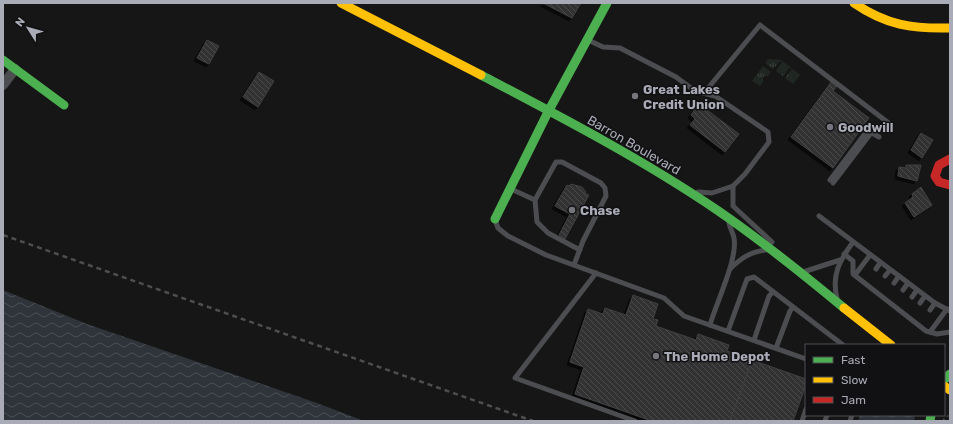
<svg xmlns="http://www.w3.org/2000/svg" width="953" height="424" font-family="Rubik,sans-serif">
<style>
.grass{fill:url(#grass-tufts)}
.water{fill:url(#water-waves)}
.building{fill:url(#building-back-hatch);stroke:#3f4042;filter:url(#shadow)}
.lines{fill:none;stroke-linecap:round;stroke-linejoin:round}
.path{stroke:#4d4d51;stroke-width:1.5;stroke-dasharray:2 3;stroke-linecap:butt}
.lane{stroke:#4c4d50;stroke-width:5}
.street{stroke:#4c4d50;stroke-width:10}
.fast{stroke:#4caf50;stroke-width:9}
.slow{stroke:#ffc107;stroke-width:9}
.jam{stroke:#c62828;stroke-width:9}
.rail{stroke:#4d4e50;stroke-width:2.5;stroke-dasharray:5 4;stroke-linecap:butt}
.poi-dot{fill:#76777e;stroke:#111012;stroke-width:1.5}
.labels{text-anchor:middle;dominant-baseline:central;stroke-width:3;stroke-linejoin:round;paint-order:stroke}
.poi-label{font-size:13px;font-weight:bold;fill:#a9abb6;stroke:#111012;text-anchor:start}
.street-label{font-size:13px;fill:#a9abb6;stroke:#111012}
</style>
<defs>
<pattern id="grass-tufts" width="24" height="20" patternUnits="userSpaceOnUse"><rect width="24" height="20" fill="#202621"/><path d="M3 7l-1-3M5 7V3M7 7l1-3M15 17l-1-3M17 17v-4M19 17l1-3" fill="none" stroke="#3e433f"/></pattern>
<pattern id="water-waves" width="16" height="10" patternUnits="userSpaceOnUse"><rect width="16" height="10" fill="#2e343a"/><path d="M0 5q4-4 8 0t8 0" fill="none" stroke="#494f54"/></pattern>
<pattern id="building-back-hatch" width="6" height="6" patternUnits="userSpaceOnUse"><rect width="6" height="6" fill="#313132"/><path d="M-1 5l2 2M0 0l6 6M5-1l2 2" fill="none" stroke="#4c4c4d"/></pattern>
<filter id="shadow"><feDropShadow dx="-3" dy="3" stdDeviation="0" flood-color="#0009"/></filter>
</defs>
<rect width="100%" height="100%" fill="#161616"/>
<!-- grass -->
<g class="grass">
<path d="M768 59 781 60 803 77 800 75 793 84 785 78 792 69 789 68 783 76 776 71 782 62 780 61 773 69 765 63Z"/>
<path d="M763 66 771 72 768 76 763 77V82L760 86 752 81Z"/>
</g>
<!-- water -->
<g class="water">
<path d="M3 290 87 324 317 403 364 421H3Z"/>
<path d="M860 415H915L914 421H858Z"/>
</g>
<!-- building -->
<g class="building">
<path d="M543 3H581L572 18Z"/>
<path d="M207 40 219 46 209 64 197 58Z"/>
<path d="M259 72 274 81 258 107 243 97Z"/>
<path d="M831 82 837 86 833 91 869 118 833 168 791 137Z"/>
<path d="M699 104 739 134 725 152 690 125 695 119 691 115Z"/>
<path d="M921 133 933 140 922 158 911 150Z"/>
<path d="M906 165H921L917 181 898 176 899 167 906 168Z"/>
<path d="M571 184 582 187 586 192 584 193 589 195 565 239 559 235 570 214 555 206 567 185 569 186Z"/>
<path d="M921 187 932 205 914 217 905 203 913 197 912 194Z"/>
<path d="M633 295 658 304 653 319 658 320 656 326 696 340 698 334 729 345 727 351 752 360 730 421H652L575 394 584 367 570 362 588 309 603 314 605 308 626 315Z"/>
<path d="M752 360 806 379V385L793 421H730Z"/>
</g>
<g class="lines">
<!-- path -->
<path class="path" d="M943 420 950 414"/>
<!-- lane -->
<g class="lane">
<path d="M588 40 603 47 620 48 676 77 695 91 715 96 768 132 769 142 745 174 733 186 712 193 698 192"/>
<path d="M704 93 760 25 890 124"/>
<path d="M830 180 864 135 870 132 879 137"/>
<path d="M833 183 871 133H873"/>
<path d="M733 186V206L772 242"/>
<path d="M511 189 535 200"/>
<path d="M819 216 935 303 950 311"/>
<path d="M495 220 498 228 508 236 546 255 664 298 684 316 806 359"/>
<path d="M844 254 853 261V274L926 331 937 334 950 332"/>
<path d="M574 265 583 241 606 196 605 188 601 183 562 162H556L535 200 537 222 548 233 580 250"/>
<path d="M730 269C741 258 750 252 766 250"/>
<path d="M876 269 880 263"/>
<path d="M803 272 840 260"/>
<path d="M596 273 515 378 635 421"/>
<path d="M855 275 870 255"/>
<path d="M885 276 890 270"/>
<path d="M894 283 899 276"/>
<path d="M903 290 908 283"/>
<path d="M912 297 917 290"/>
<path d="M837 298C831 275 840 260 853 242"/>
<path d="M920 303 925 296"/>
<path d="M930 310 935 303"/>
<path d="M710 325C716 303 738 259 734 238 733 233 730 228 729 223"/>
<path d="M728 331 747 279 754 277 843 345"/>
<path d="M930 332 947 309"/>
<path d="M754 340 769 296 773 292"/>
<path d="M776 348 790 311 793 307"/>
<path d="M802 421 806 409"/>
<path d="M825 421 827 415"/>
<path d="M850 421 852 415"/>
</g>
<!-- street -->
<path class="street" d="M3 85 15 69"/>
<!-- fast -->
<g class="fast">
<path d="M3 60 64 105"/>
<path d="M481 75C561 117 642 159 717 210 761 240 803 274 844 308"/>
<path d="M495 219 548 112 607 3"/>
<path d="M944 380 950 374"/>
<path d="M930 421 931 415"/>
</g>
<!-- slow -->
<g class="slow">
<path d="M341 3 481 75"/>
<path d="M854 3C886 25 912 29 950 28"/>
<path d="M844 308 891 345"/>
<path d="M944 386 950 390"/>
</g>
<!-- jam -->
<path class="jam" d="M950 159 939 165 935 176 939 182 950 185"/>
<!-- rail -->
<path class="rail" d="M3 235 533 421"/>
</g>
<!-- markers -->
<g class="poi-dot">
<circle cx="635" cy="96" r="4"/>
<circle cx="830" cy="127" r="4"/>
<circle cx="572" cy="210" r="4"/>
<circle cx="656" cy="356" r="4"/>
</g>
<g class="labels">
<!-- poi labels -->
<g class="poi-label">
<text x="643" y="89">Great Lakes<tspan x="643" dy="15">Credit Union</tspan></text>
<text x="838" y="127">Goodwill</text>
<text x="580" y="210">Chase</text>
<text x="664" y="356">The Home Depot</text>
</g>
<!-- street labels -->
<g class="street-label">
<text transform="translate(634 145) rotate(30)">Barron Boulevard</text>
</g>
</g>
<!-- border -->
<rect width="953" height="424" fill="none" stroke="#a9abb6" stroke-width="8"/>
<!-- legend -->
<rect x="805" y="344" width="140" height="72" fill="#111012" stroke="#4e4e54"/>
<rect x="813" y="357" width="20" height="6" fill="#4caf50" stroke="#4e4e54"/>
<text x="841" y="364" font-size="12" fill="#a9abb6">Fast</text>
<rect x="813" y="377" width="20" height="6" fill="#ffc107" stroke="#4e4e54"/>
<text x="841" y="384" font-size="12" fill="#a9abb6">Slow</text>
<rect x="813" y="397" width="20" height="6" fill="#c62828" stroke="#4e4e54"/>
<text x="841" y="404" font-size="12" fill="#a9abb6">Jam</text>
<!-- north arrow -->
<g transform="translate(28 28) rotate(307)" stroke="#111012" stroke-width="3" paint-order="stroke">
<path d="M0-3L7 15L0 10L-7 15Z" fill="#a9abb6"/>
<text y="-6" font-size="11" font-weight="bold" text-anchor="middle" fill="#a9abb6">N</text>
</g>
</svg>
